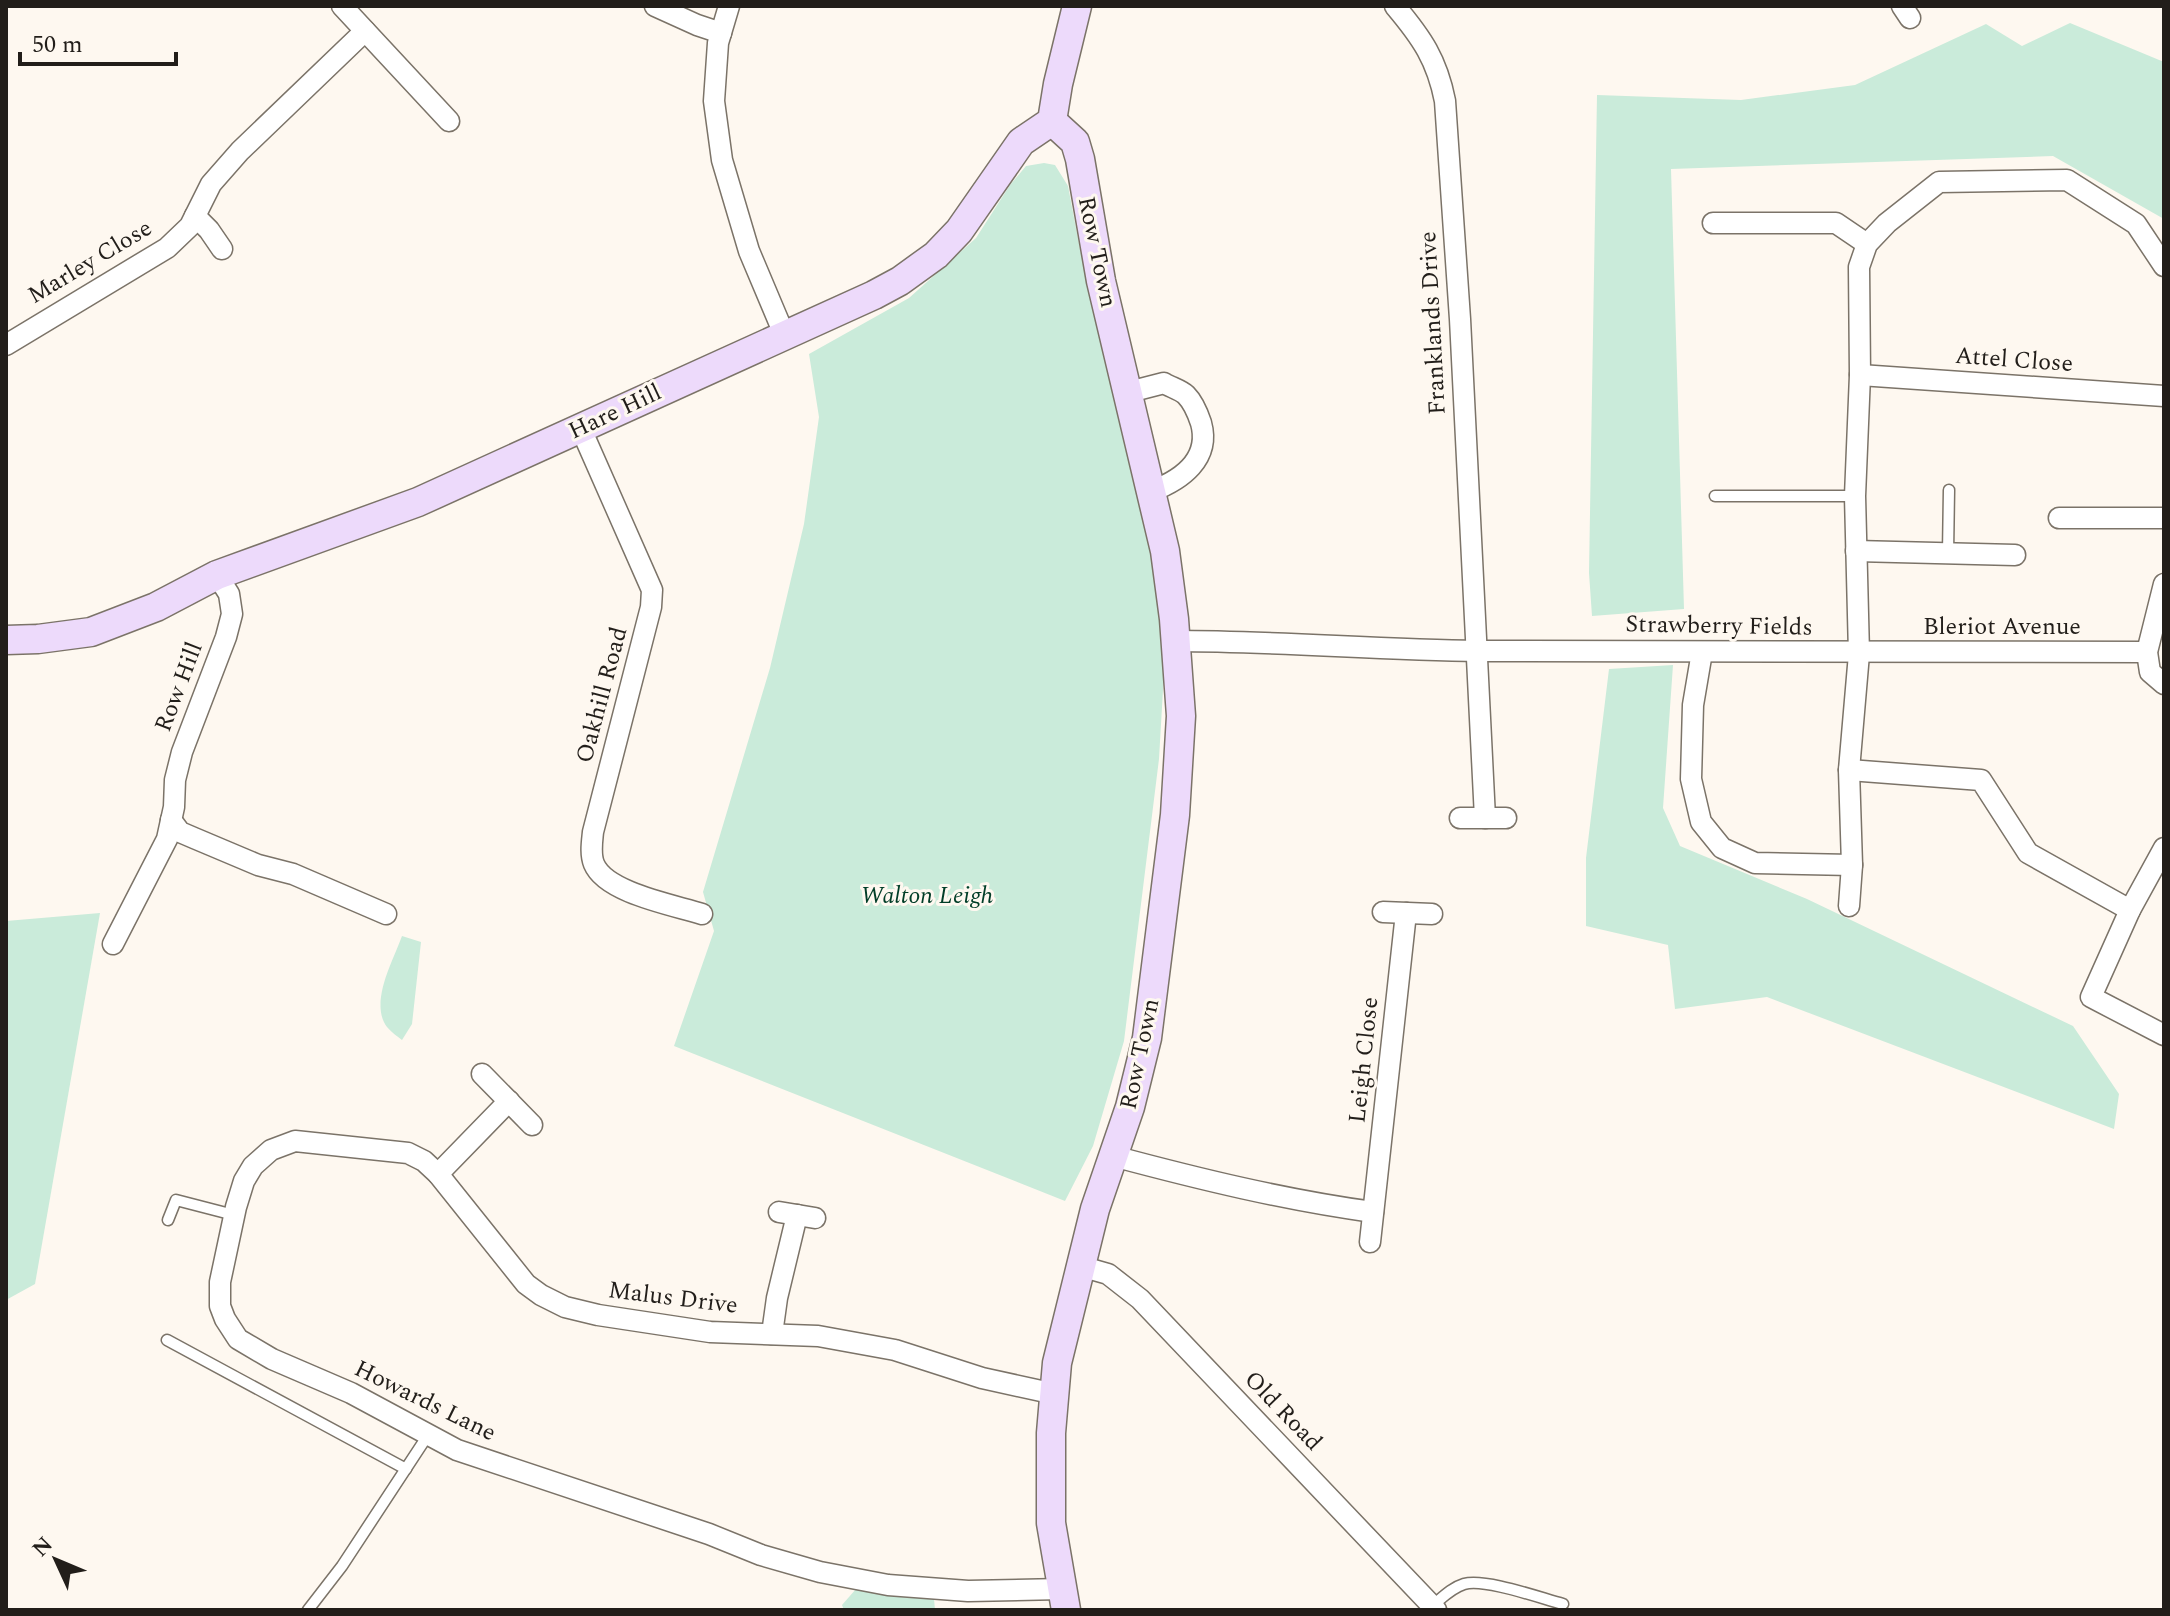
<svg xmlns="http://www.w3.org/2000/svg" width="2170" height="1616" font-family="Spectral,serif">
<style>
.green{fill:#caebda}
.lines{fill:none;stroke-linecap:round;stroke-linejoin:round}
.lane-casing{stroke:#7b7368;stroke-width:13}
.street-casing{stroke:#7b7368;stroke-width:23}
.secondary-casing{stroke:#7b7368;stroke-width:31}
.lane{stroke:#fff;stroke-width:10}
.street{stroke:#fff;stroke-width:20}
.secondary{stroke:#eddafb;stroke-width:28}
.labels{text-anchor:middle;dominant-baseline:central;stroke-width:6;stroke-linejoin:round;paint-order:stroke}
.street-label{font-size:24px;fill:#221e1a;stroke:#fef8f0}
.park-label{font-size:24px;font-style:italic;fill:#003d27;stroke:#fef8f0}
</style>
<rect width="100%" height="100%" fill="#fef8f0"/>
<!-- green -->
<g class="green">
<path d="M2070 23 2164 62V219L2053 156 1671 169 1684 609 1592 616 1589 573 1597 95 1741 100 1855 85 1986 24 2022 46Z"/>
<path d="M1044 163 1055 165 1068 186 1080 249 1145 514 1165 655 1159 759 1124 1041 1093 1146 1065 1201 674 1046 714 931 703 892 770 668 804 524 819 417 809 354 909 298 976 238 1010 185 1026 166Z"/>
<path d="M1673 665 1663 808 1680 846 1807 899 2073 1026 2119 1094 2114 1129 1767 997 1675 1009 1668 945 1586 926V858L1609 669Z"/>
<path d="M100 913 35 1284 6 1300V921Z"/>
<path d="M402 936 421 942 412 1024 402 1040C397 1036 391 1032 387 1027 369 1003 393 961 402 936Z"/>
<path d="M856 1589 934 1599 935 1610H844L842 1605Z"/>
</g>
<g class="lines">
<!-- lane casing -->
<g class="lane-casing">
<g id="lane">
<path d="M1715 496H1855"/>
<path d="M1948 553 1949 490"/>
<path d="M168 1220 176 1200 234 1215"/>
<path d="M167 1340 406 1469"/>
<path d="M1432 1606C1442 1598 1451 1588 1464 1584 1485 1578 1540 1598 1563 1604"/>
<path d="M308 1610 342 1566 428 1435"/>
</g>
</g>
<!-- street casing -->
<g class="street-casing">
<g id="street">
<path d="M342 6 449 121"/>
<path d="M655 6 697 25 721 33"/>
<path d="M729 6 718 43 714 101 722 160 749 251 784 334"/>
<path d="M1395 6C1422 38 1437 60 1445 101L1460 319 1485 818"/>
<path d="M1902 6 1910 18"/>
<path d="M195 216 209 230 222 249"/>
<path d="M1713 223H1836L1867 244"/>
<path d="M6 345 167 248 190 226 211 184 240 151 365 31"/>
<path d="M1860 375 2164 396"/>
<path d="M1129 392 1164 383C1170 387 1181 390 1186 395 1193 402 1198 414 1201 423 1211 459 1181 480 1152 491"/>
<path d="M581 429 652 590 651 607 593 832C592 842 590 854 594 864 606 893 674 905 702 914"/>
<path d="M2059 518H2164"/>
<path d="M1856 551 2015 555"/>
<path d="M2164 584 2147 652 2150 672 2164 684"/>
<path d="M1175 641C1277 641 1377 650 1479 651 1701 652 1924 653 2147 652"/>
<path d="M1702 652 1693 705 1691 779 1701 822 1722 848 1755 863 1852 865"/>
<path d="M1849 770 1981 780 2028 853 2130 910"/>
<path d="M1460 818H1506"/>
<path d="M171 820 180 832 194 838 258 865 293 874 386 914"/>
<path d="M2164 848 2130 910 2091 997 2164 1035"/>
<path d="M1849 906 1852 865 1849 770 1859 654 1855 496 1860 375 1859 267 1867 244 1887 223 1939 182 2067 180 2136 224 2164 266"/>
<path d="M1383 912 1432 914"/>
<path d="M113 944 167 839 174 807 175 780 182 752 226 637 232 614 229 594 217 575"/>
<path d="M482 1074 532 1125"/>
<path d="M509 1101 438 1174 526 1284 541 1295 565 1307 598 1315 710 1332 818 1336 895 1350 982 1378 1055 1394"/>
<path d="M1113 1156C1199 1179 1285 1200 1373 1212"/>
<path d="M438 1174 424 1161 408 1153 295 1141 271 1150 253 1166 244 1181 236 1207 220 1282V1306L225 1319 238 1339 272 1359 351 1393 457 1450 709 1534 761 1555 820 1572 888 1585 968 1591 1062 1589"/>
<path d="M779 1212 815 1218"/>
<path d="M1370 1242 1406 913"/>
<path d="M1080 1266 1108 1274 1140 1299 1436 1610"/>
<path d="M772 1334 777 1298 797 1215"/>
</g>
</g>
<!-- secondary casing -->
<g class="secondary-casing">
<g id="secondary">
<path d="M1052 121 1075 142 1080 159 1101 281 1165 551 1174 619 1181 716 1175 815 1147 1038 1130 1107 1095 1209 1057 1363 1051 1433V1523L1066 1610"/>
<path d="M6 640 38 639 91 632 156 607 217 575 418 502 874 295 900 281 936 255 959 231 1021 142 1052 121 1058 84 1077 6"/>
</g>
</g>
<!-- lane -->
<use href="#lane" class="lane"/>
<!-- street -->
<use href="#street" class="street"/>
<!-- secondary -->
<use href="#secondary" class="secondary"/>
</g>
<g class="labels">
<!-- street labels -->
<g class="street-label">
<text transform="translate(1097 252) rotate(78)">Row Town</text>
<text transform="translate(90 262) rotate(-31)">Marley Close</text>
<text transform="translate(1433 323) rotate(-93)">Franklands Drive</text>
<text transform="translate(2014 360) rotate(4)">Attel Close</text>
<text transform="translate(615 412) rotate(-25)">Hare Hill</text>
<text transform="translate(1719 626) rotate(1)">Strawberry Fields</text>
<text x="2002" y="627">Bleriot Avenue</text>
<text transform="translate(179 687) rotate(-69)">Row Hill</text>
<text transform="translate(602 695) rotate(-75)">Oakhill Road</text>
<text transform="translate(1140 1054) rotate(-78)">Row Town</text>
<text transform="translate(1364 1060) rotate(-84)">Leigh Close</text>
<text transform="translate(673 1298) rotate(7)">Malus Drive</text>
<text transform="translate(425 1401) rotate(26)">Howards Lane</text>
<text transform="translate(1283 1411) rotate(46)">Old Road</text>
</g>
<!-- park labels -->
<g class="park-label">
<text x="927" y="896">Walton Leigh</text>
</g>
</g>
<!-- border -->
<rect width="2170" height="1616" fill="none" stroke="#221e1a" stroke-width="16"/>
<!-- north arrow -->
<g transform="translate(56 1560) rotate(314)" stroke="#fef8f0" stroke-width="6" paint-order="stroke">
<path d="M0-6L14 30L0 20L-14 30Z" fill="#221e1a"/>
<text y="-12" font-size="22" font-weight="bold" text-anchor="middle" fill="#221e1a">N</text>
</g>
<!-- scale -->
<path d="M20 52v12h156v-12" fill="none" stroke="#221e1a" stroke-width="4"/>
<text x="32" y="52" font-size="24" fill="#221e1a" stroke="#fef8f0" stroke-width="6" paint-order="stroke">50 m</text>
</svg>
